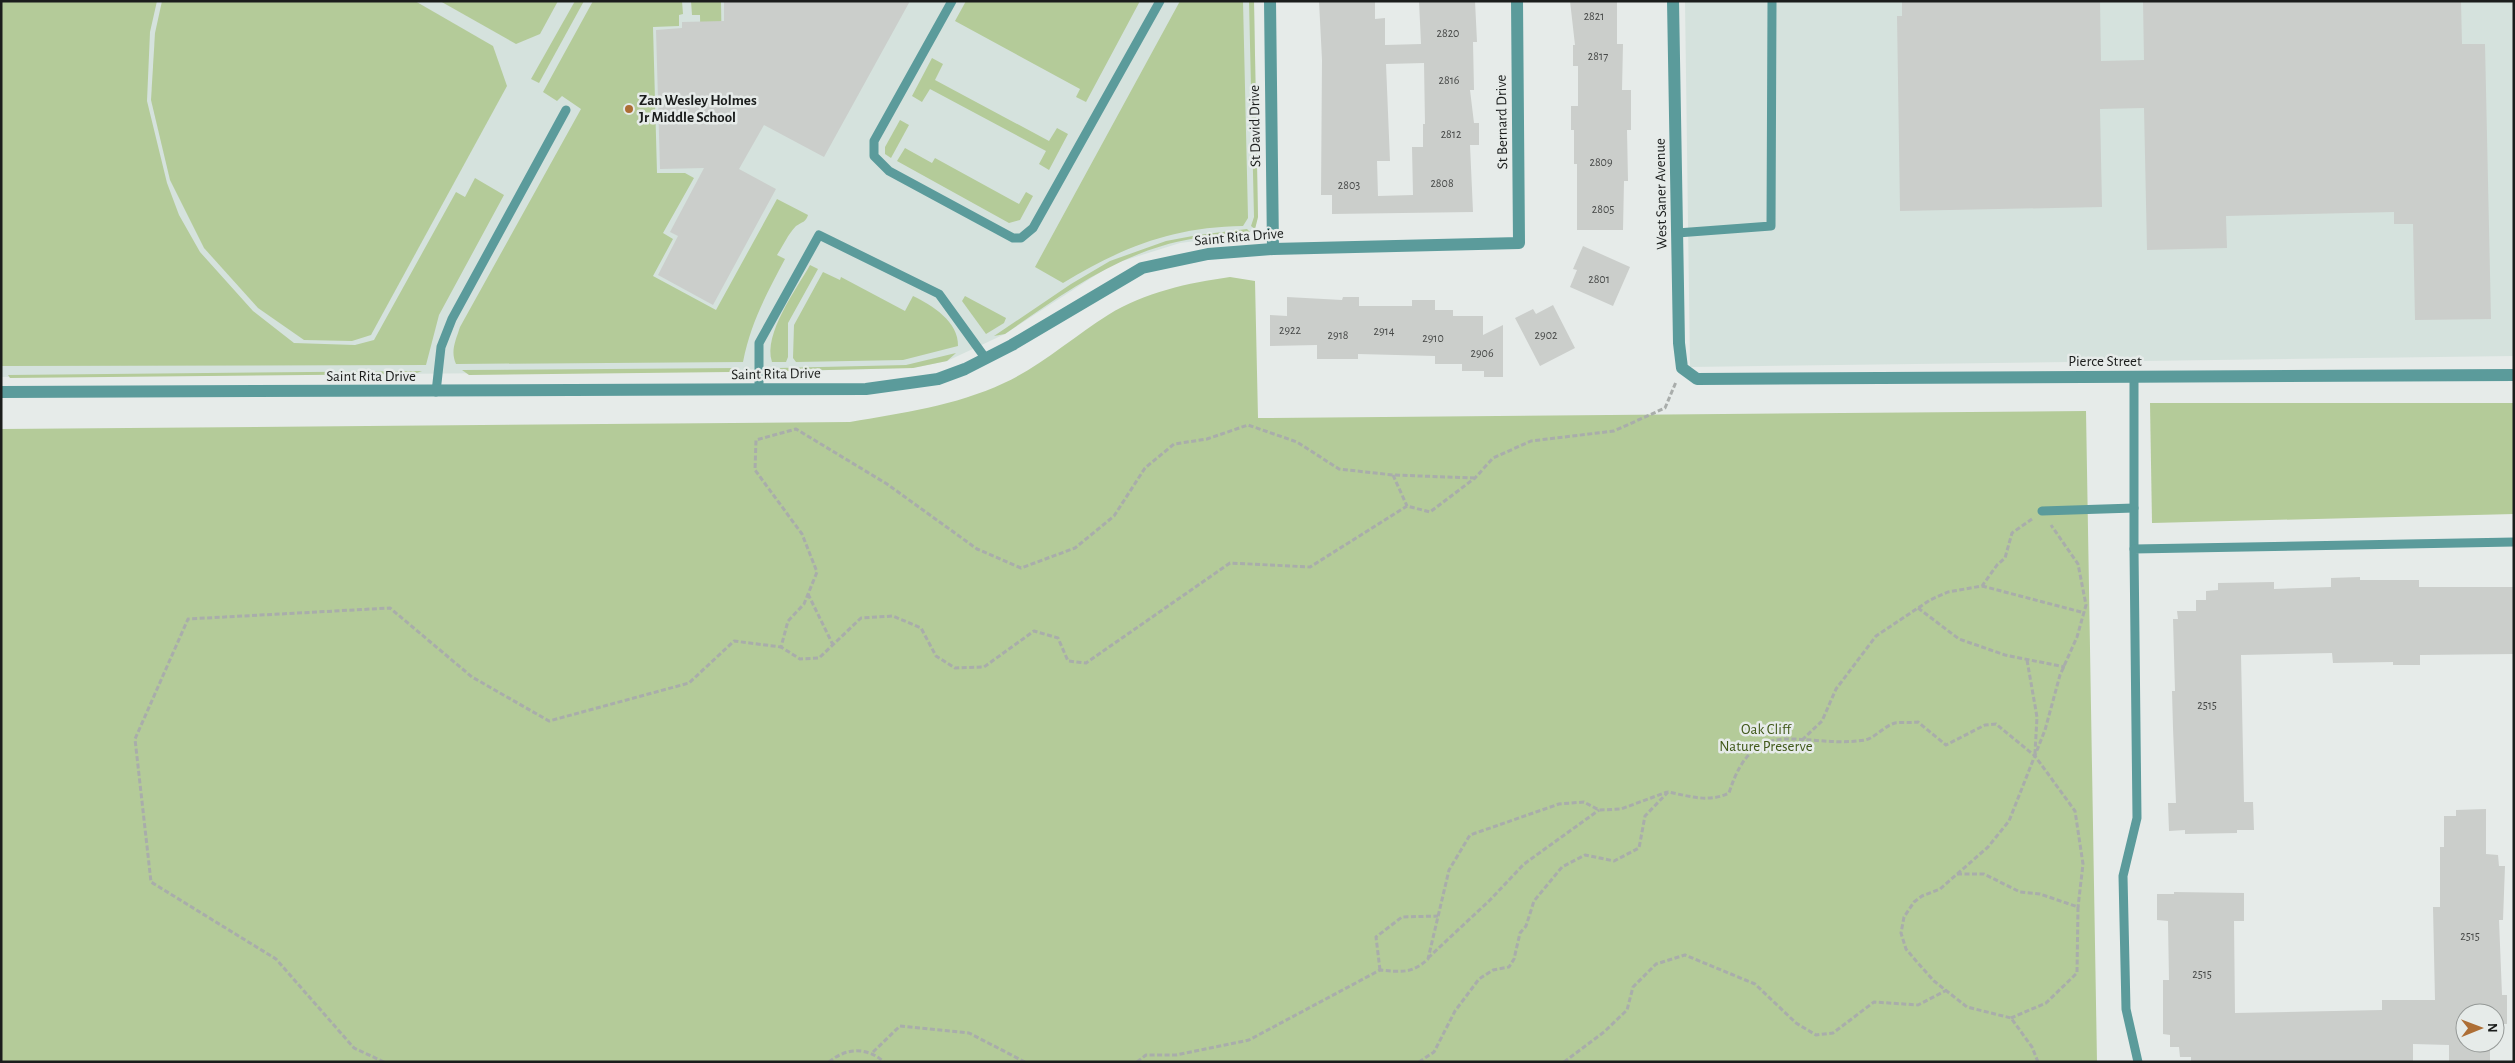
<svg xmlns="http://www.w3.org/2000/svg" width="2515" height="1063" font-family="'Alegreya Sans',sans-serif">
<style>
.built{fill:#d5e2dd}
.green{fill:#b4cb99}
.building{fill:#cbcecb;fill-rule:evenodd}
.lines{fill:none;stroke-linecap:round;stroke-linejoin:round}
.path{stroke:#a9adab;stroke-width:3;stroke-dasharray:5 2.5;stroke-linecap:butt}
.service{stroke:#5b9b9b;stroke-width:9}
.minor{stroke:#5b9b9b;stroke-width:12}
.tertiary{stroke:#5b9b9b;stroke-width:12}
.poi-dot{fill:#ad6e35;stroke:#e6ebe9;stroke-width:2}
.labels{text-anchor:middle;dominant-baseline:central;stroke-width:5;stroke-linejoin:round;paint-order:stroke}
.number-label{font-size:12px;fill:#474948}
.poi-label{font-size:15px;font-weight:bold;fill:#1b1d1c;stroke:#e6ebe9;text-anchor:start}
.street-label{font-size:15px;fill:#1b1d1c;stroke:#e6ebe9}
.park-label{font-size:15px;fill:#405819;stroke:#e6ebe9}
</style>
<rect width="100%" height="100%" fill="#e6ebe9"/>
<!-- built -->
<g class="built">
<path d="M1 1H1254L1258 217 1255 229 1244 235 1180 243 1113 264 1005 334 947 361 913 368 786 371 1 377Z"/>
<path d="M1685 1H2514V356L1690 367Z"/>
</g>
<!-- green -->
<g class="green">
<path d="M1 1H157L150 32 147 101 167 183 179 215 200 252 253 311 294 343 355 345 374 340 456 192 465 197 475 178 504 195 439 315 426 365 1 366Z"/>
<path d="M162 1H415L493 46 507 86 371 335 352 341 304 340 258 308 204 248 170 180 151 100 155 33Z"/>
<path d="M440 1H558L540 34 516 44Z"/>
<path d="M575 1H584L539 83 531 79Z"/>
<path d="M593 1H682L683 14 679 15V26L653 27 657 173H685L694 178 663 233 673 239 653 276 716 310 777 199 808 215C806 222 802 222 796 226 788 234 783 246 777 255L785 259C766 295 751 322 743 362L456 364C450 351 456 340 460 327L581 109 562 96 557 101 543 92Z"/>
<path d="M691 1H721L722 65 701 67 700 15H692Z"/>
<path d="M966 1H1140L1086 102 1076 97 1080 89 955 21Z"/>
<path d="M1180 1H1243L1248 218 1243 226C1172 227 1123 247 1063 283L1035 267Z"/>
<path d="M1249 1H1254L1258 217 1255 229 1251 226 1254 217Z"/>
<path d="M932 58 943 64 935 80 1049 141 1057 128 1068 134 1049 170 1039 164 1046 151 930 89 922 102 912 96Z"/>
<path d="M900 120 909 125 891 158 885 154V147Z"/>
<path d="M905 148 932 163 935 158 1019 204 1026 192 1033 196 1020 220 1009 223 897 161Z"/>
<path d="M1247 229 1250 232 1244 235C1226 236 1208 236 1191 239 1121 251 1061 295 1005 334L994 336 1071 284 1110 261 1166 241 1198 235Z"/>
<path d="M810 265 818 269 788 323V357L786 362H772C763 334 796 290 810 265Z"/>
<path d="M823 272 840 280 841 277 905 311 913 296C932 305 959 322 958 346L903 360 796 362 793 358 794 325Z"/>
<path d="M1230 277 1255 281 1258 418 2086 411 2097 1062H1V429L850 422C902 413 955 406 1004 383 1041 366 1073 337 1108 315 1145 292 1188 283 1230 277Z"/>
<path d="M965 296 1006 318 1004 323 986 334 962 301Z"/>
<path d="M956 353 947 361 913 368 786 371 778 368 906 365Z"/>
<path d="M739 368 730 372 469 375 462 370Z"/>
<path d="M422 371 414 374 10 378 8 375Z"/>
<path d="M2150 403H2514V514L2152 523Z"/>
</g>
<!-- building -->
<g class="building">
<path d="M724 1H910L824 157 764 125 739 169 776 189 713 305 658 275 678 236 670 232 704 168 660 169 656 30 682 28V22L724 21Z"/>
<path d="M1319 1H1375V19L1385 18V45L1421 44 1419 1H1475L1477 42H1473L1474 90H1470L1474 123H1479V145H1470L1473 212 1332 214V195H1321L1322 60ZM1424 63 1425 124H1423V147H1412L1413 195 1378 196 1377 161H1390L1386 64Z"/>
<path d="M1570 1H1617V44H1623L1622 90H1631V130H1627L1628 181H1624L1623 230H1577V164H1574V130H1571V106H1578V66H1573V45H1575Z"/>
<path d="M1902 1H2100L2101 61 2144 60 2143 1H2461L2462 44H2485L2491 319 2415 320 2413 224H2394V212L2226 216 2227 248 2147 250 2144 108 2100 109 2102 207 1900 211 1897 16H1902Z"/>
<path d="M1583 246 1630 267 1613 306 1570 287 1577 270 1573 269Z"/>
<path d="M1287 297 1342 300 1343 297H1359V306H1412V300H1435V310H1453V316H1483V335L1503 325V377H1484V371H1462V364H1435V356L1358 354V359H1317V345L1270 346V315L1287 316Z"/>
<path d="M1553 305 1575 348 1540 366 1515 318 1533 309 1536 314Z"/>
<path d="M2360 577V580H2419V587H2514V654L2420 655V665H2393V662L2333 663 2332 653 2241 655 2244 802H2253L2254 830H2237V833L2185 834V830L2169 831 2168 803H2176L2173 728 2172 691H2175L2173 619H2178L2177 611H2196V600H2206V591L2218 590V583L2274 582V589L2331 587V578Z"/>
<path d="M2486 809V854L2498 855 2499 866H2505L2503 920H2499L2502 995H2507V1024H2502V1037H2495V1013H2465V1043H2494V1045H2490V1062H2449V1045L2413 1044V1062H2191V1057H2180L2179 1047H2170V1035L2163 1034V980H2169L2168 921 2157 920V894H2174V892L2244 893V921H2234L2235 1013 2382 1010V1000H2435L2433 907H2440V847H2444V816H2456V810Z"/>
</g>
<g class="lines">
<!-- path -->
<g class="path">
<path d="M1393 475 1407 506"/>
<path d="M1475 478 1393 475 1339 469 1297 442 1248 425 1207 439 1174 444 1145 468 1114 516 1075 548 1021 568 977 549 887 484 796 429 756 440 755 470 802 534 817 572 804 604 788 621 781 647 800 659 819 658 861 618 893 616 921 628 936 656 955 668 984 667 1034 631 1058 638 1068 661 1086 663 1230 563 1310 567 1407 506 1430 512 1475 478 1493 458 1531 441 1614 431 1665 408 1676 382"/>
<path d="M1982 586 2085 613"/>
<path d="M808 594 833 645"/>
<path d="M1918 608 1959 639 2005 655 2065 667"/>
<path d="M2027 660 2037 717 2035 753"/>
<path d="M1802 740 1822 721 1836 689 1876 636 1930 600 1948 592 1982 586 1997 565 2005 558 2012 533 2032 519"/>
<path d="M1957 874H1984L2020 892 2040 894 2078 907 2077 973 2046 1003 2011 1018"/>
<path d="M1428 958 1490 900 1524 864 1599 810"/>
<path d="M1380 970 1376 937 1402 917 1438 916"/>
<path d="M873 1052 900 1026 969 1033 1025 1062"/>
<path d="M384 1062 354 1048 276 959 151 882 135 739 188 619 390 608 472 677 549 721 689 683 734 641 781 647"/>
<path d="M829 1062C847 1047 867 1047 884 1062"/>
<path d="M1137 1062 1146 1055H1176L1249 1040 1380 970C1400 972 1412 974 1428 959L1449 870 1470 835 1559 804 1584 802 1599 810 1621 809 1667 792"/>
<path d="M1419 1062 1434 1052 1455 1011 1479 979 1493 970 1509 967 1514 959 1520 933 1526 926 1534 901 1562 867 1585 855 1614 861 1639 848 1645 816 1668 792C1689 796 1709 803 1729 793 1755 710 1803 750 1865 740 1875 738 1884 726 1895 723 1902 722 1910 723 1918 722L1946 745 1985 725 1996 724 2035 756 2075 811 2083 864 2078 907"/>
<path d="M1564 1062 1604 1032 1627 1010 1633 987 1656 964 1685 955 1755 984 1796 1023 1816 1035 1833 1033 1874 1002 1918 1005 1947 990"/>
<path d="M2038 1062 2032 1047 2011 1018 1967 1007 1934 981 1917 962 1906 949 1901 933 1904 917 1914 902 1922 896 1940 889 1988 847 2009 821 2045 730 2060 675 2077 637 2086 605 2078 564 2051 525"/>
</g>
<!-- service -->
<g class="service">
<path d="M952 1 874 141V156L889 171 1013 238H1021L1033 228 1160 1"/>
<path d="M1677 233 1771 226 1772 1"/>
<path d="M759 390V343L819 235 939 294 986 359"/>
<path d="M436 392 441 347 452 319 566 110"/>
<path d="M2042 511 2134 508"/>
<path d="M2134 549V377"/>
<path d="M2138 1062 2126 1009 2123 876 2137 818 2134 549 2514 542"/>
</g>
<!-- minor -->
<g class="minor">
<path d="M1270 1 1273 249"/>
<path d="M1 392 866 389 938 379 965 369 1012 345 1142 268 1208 254 1273 249 1519 243 1517 1"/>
</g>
<!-- tertiary -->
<path class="tertiary" d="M1673 1 1679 343 1682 368 1697 379 2514 375"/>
</g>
<!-- markers -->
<circle class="poi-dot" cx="629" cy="109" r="5"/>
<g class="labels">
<!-- number labels -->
<g class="number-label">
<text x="1594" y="16">2821</text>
<text x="1448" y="33">2820</text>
<text x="1598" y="56">2817</text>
<text x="1449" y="80">2816</text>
<text x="1451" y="134">2812</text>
<text x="1601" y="162">2809</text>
<text x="1442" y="183">2808</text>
<text x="1349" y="185">2803</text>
<text x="1603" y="209">2805</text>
<text x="1599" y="279">2801</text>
<text x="1290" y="330">2922</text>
<text x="1384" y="331">2914</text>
<text x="1338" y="335">2918</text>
<text x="1546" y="335">2902</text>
<text x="1433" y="338">2910</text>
<text x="1482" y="353">2906</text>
<text x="2207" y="705">2515</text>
<text x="2470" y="936">2515</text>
<text x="2202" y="974">2515</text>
</g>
<!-- poi labels -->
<g class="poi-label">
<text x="639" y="100">Zan Wesley Holmes<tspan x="639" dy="17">Jr Middle School</tspan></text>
</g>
<!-- street labels -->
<g class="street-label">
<text transform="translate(1502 122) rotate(-91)">St Bernard Drive</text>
<text transform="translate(1255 126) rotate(-91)">St David Drive</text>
<text transform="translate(1661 194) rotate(-91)">West Saner Avenue</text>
<text transform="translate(1239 237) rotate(-5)">Saint Rita Drive</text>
<text x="2105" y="361">Pierce Street</text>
<text transform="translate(776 374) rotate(-1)">Saint Rita Drive</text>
<text x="371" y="376">Saint Rita Drive</text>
</g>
<!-- park labels -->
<g class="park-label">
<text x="1766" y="729">Oak Cliff<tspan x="1766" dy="17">Nature Preserve</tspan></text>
</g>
</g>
<!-- border -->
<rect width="2515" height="1063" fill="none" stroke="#1b1d1c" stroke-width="5"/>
<!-- north arrow -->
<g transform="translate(2480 1028) rotate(89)"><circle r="24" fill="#e6ebe9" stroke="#959997"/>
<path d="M0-4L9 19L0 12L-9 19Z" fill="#ad6e35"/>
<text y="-8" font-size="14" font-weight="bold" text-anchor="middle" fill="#1b1d1c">N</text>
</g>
</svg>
